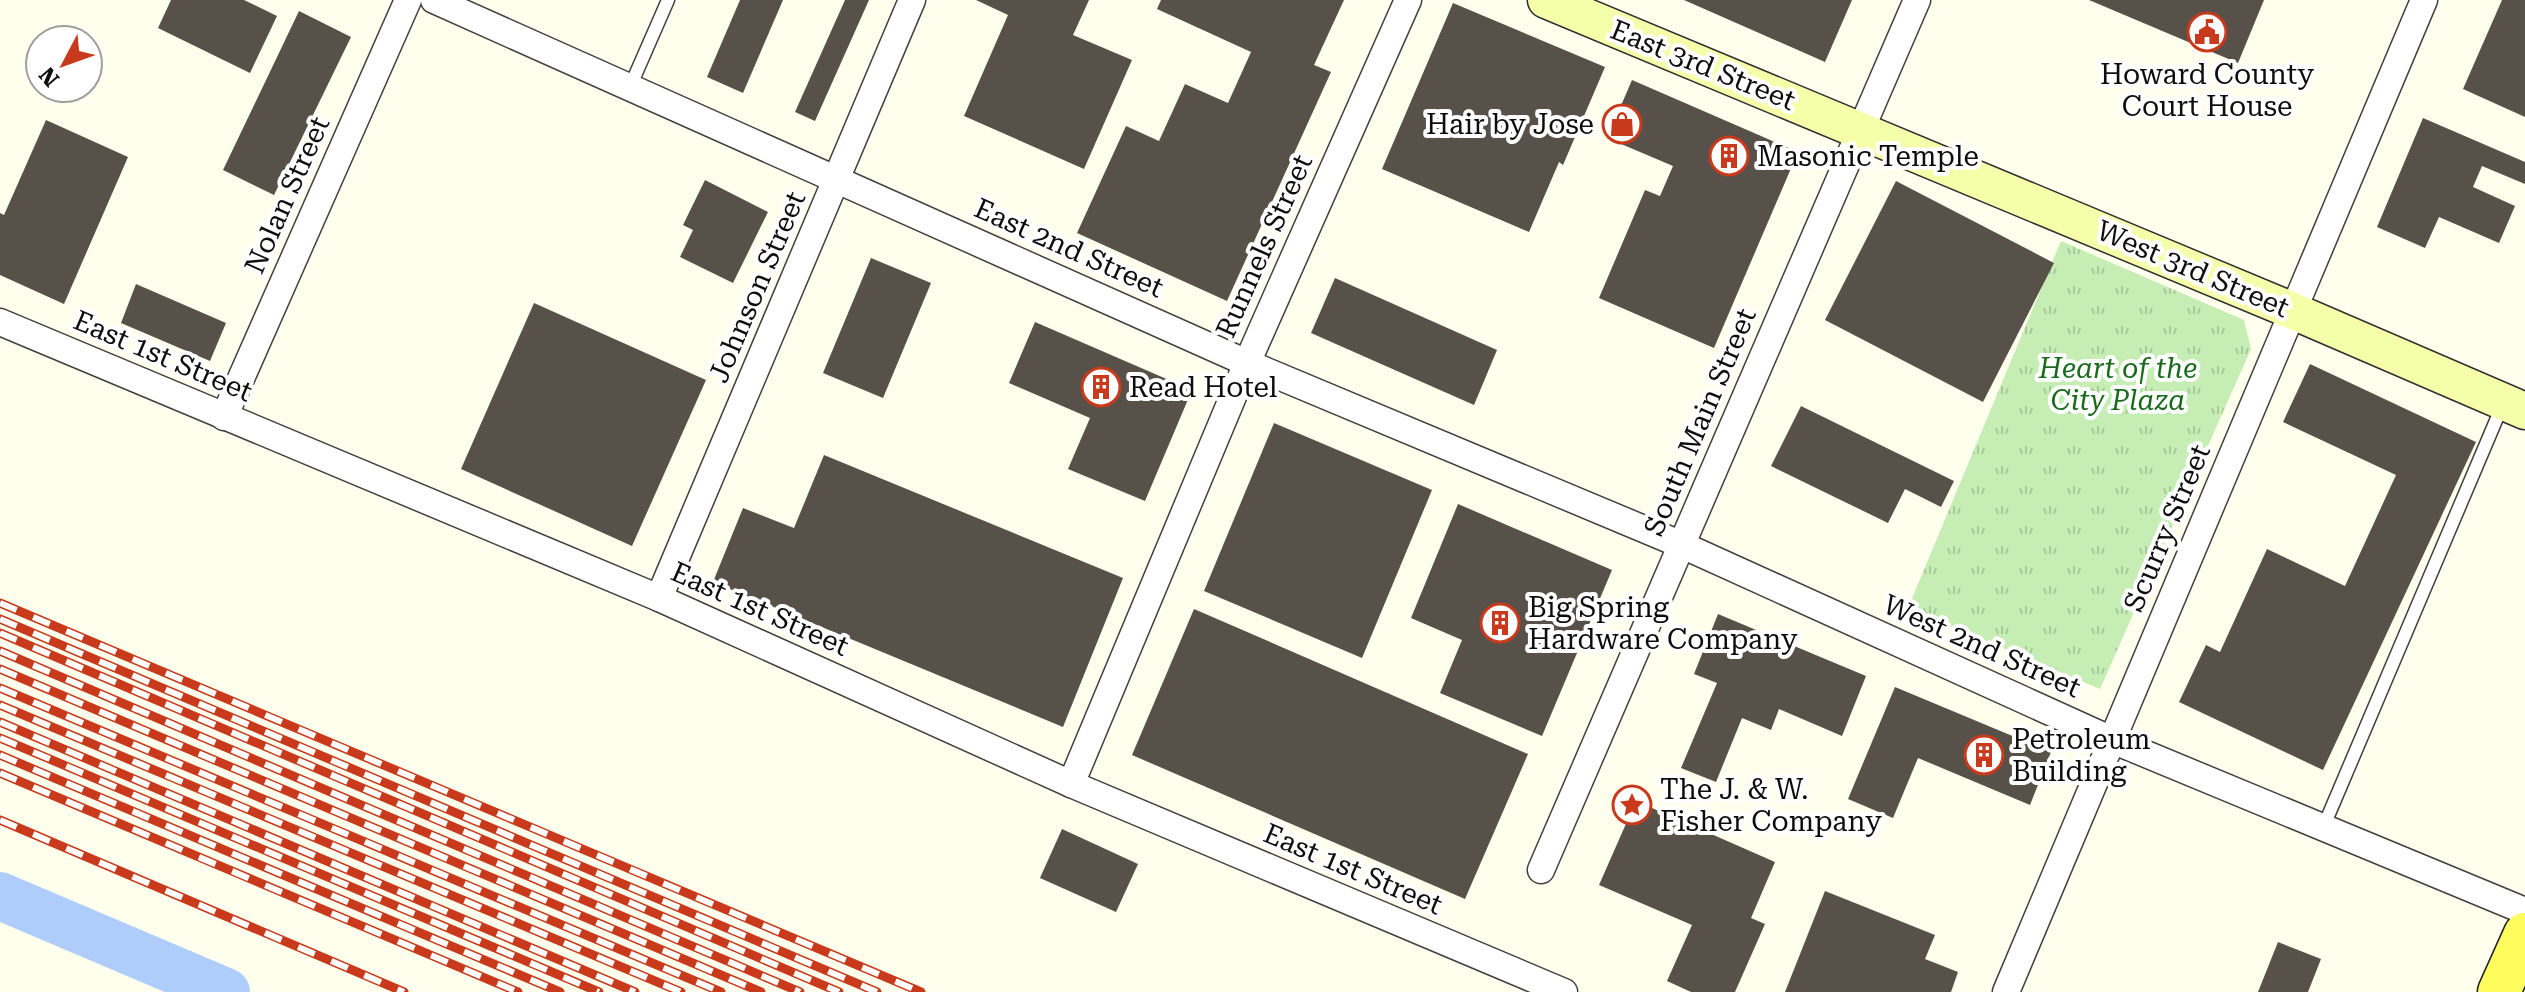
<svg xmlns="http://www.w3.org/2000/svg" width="2525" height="992" font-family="'Roboto Serif',serif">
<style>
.grass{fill:url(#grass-tufts)}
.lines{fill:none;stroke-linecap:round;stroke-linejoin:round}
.river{stroke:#aecdfb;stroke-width:48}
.building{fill:#575149}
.lane-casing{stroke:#404040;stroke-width:15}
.street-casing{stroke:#404040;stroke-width:29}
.secondary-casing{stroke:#2f2f2f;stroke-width:39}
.primary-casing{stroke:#1e1e1e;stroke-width:45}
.lane{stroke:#fff;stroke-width:12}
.street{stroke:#fff;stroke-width:26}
.secondary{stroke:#f5ffa9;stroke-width:36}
.primary{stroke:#fffc5e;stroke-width:42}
.rail-casing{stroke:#c83a1b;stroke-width:9}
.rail{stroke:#fff;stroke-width:6;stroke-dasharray:18;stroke-linecap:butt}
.labels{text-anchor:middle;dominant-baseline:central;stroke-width:8;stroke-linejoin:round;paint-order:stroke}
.street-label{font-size:28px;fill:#0d0d0d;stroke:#fff}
.poi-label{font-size:28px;fill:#0d0d0d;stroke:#fff;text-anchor:start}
.park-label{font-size:28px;font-style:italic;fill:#196a1a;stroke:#fff}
</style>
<defs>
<pattern id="grass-tufts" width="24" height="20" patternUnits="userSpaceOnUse" patternTransform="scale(2)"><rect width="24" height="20" fill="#c5edb4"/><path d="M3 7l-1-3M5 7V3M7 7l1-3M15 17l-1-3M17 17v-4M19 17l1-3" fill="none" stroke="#a8ca9a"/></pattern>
</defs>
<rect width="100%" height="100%" fill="#ffe"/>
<!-- grass -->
<path class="grass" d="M2061 241 2244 320 2251 349 2100 689 1908 608Z"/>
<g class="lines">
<!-- river -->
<path class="river" d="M0 896 226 992"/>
</g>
<!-- building -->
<g class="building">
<path d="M171 0H244L277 16 250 73 158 28Z"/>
<path d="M740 0H783L743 93 707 77Z"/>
<path d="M845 0H869L815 121 795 112Z"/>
<path d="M976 0H1089L1073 35 1132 60 1084 169 964 116 1008 15Z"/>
<path d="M1161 0H1344L1314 65 1331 72 1227 301 1077 233 1126 126 1159 141 1185 84 1228 103 1251 52 1157 9Z"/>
<path d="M1684 0H1852L1825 62Z"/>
<path d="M2089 0H2264L2238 63Z"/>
<path d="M2502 0H2525V117L2463 89Z"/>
<path d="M1453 3 1605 67 1563 165 1559 162 1529 232 1382 169Z"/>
<path d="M299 11 351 37 274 195 223 170Z"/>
<path d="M1632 80 1798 152 1714 348 1599 298 1645 190 1660 196 1673 166 1607 138Z"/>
<path d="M2423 118 2525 162V184L2482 166 2473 187 2515 206 2499 243 2439 217 2425 248 2377 227Z"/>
<path d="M46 120 128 157 64 304 0 275V213L4 215Z"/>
<path d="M705 180 768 212 733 283 680 257 693 230 683 225Z"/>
<path d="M1896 181 2054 263 1983 402 1825 320Z"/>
<path d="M871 258 931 283 883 398 823 373Z"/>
<path d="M1335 278 1497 350 1474 405 1311 333Z"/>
<path d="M136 284 226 323 210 361 121 323Z"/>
<path d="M534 303 706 380 632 546 461 469Z"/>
<path d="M1035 322 1192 390 1145 501 1068 469 1090 418 1009 383Z"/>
<path d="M2310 364 2476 442 2323 770 2179 702 2206 645 2220 652 2267 549 2345 586 2396 475 2283 422Z"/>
<path d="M1801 406 1954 481 1941 507 1905 489 1888 523 1771 466Z"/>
<path d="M1274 423 1432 490 1362 658 1204 591Z"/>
<path d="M824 455 1123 578 1063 727 713 582 743 508 794 528Z"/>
<path d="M1458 504 1612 570 1542 736 1440 693 1462 640 1411 618Z"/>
<path d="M1194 609 1528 754 1465 899 1132 755Z"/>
<path d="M1718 614 1866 676 1842 736 1779 709 1771 730 1742 718 1716 782 1681 768 1717 683 1694 674Z"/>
<path d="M1895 687 2051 752 2030 805 1918 758 1893 818 1848 799Z"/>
<path d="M1636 801 1775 862 1751 918 1765 924 1735 992H1691L1667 981 1692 925 1599 885Z"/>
<path d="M1062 829 1138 864 1116 912 1040 878Z"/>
<path d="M1825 891 1935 935 1925 959 1958 972 1951 992H1785Z"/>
<path d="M2278 942 2321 959 2308 992H2258Z"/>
</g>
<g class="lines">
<!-- lane casing -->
<g class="lane-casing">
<g id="lane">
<path d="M630 87 668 0"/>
<path d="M2323 828 2503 404"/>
</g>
</g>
<!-- street casing -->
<g class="street-casing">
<g id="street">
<path d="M434 0 1247 363 1682 545 2112 740 2525 911"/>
<path d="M0 322 659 598 1071 784 1564 992"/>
<path d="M224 417 408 0"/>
<path d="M659 598 912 0"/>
<path d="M1071 784 1247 363 1408 0"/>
<path d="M1541 870 1917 0"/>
<path d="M2006 992 2424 0"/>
</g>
</g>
<!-- secondary casing -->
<g class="secondary-casing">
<path id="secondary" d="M1546 0 2293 311 2525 411"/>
</g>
<!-- primary casing -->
<g class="primary-casing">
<path id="primary" d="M2499 992 2525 934"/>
</g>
<!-- lane -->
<use href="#lane" class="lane"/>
<!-- street -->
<use href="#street" class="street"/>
<!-- secondary -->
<use href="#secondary" class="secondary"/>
<!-- primary -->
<use href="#primary" class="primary"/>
<!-- rail casing -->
<g class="rail-casing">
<g id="rail">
<path d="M0 603 921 992"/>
<path d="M0 619 877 992"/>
<path d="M0 633 839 992"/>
<path d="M0 651 800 992"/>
<path d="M0 669 761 992"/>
<path d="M0 688 721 992"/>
<path d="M0 705 681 992"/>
<path d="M0 722 635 992"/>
<path d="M0 738 599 992"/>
<path d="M0 755 560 992"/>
<path d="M0 773 518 992"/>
<path d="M0 820 404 992"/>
</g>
</g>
<!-- rail -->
<use href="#rail" class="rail"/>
</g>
<!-- icons -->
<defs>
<g id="civic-ring" transform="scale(2)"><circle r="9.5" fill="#fff" stroke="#c83a1b" stroke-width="1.5"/><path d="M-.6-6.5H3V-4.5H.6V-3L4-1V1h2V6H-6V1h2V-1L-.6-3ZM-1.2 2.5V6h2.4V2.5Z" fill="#c83a1b"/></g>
<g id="shop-ring" transform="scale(2)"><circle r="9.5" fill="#fff" stroke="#c83a1b" stroke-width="1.5"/><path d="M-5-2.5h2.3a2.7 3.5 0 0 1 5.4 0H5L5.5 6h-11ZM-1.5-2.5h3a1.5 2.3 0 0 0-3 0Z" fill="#c83a1b"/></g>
<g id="building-ring" transform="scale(2)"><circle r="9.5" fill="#fff" stroke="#c83a1b" stroke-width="1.5"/><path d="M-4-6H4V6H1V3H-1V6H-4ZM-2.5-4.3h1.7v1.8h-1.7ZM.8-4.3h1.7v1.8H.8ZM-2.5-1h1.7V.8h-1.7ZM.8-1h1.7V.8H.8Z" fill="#c83a1b"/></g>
<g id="sight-ring" transform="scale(2)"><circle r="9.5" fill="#fff" stroke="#c83a1b" stroke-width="1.5"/><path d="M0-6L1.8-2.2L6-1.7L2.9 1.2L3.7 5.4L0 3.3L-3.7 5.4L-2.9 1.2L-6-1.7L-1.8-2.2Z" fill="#c83a1b"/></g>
</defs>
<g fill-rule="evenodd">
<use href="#civic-ring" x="2207" y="32"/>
<use href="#shop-ring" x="1622" y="124"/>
<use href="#building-ring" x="1729" y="156"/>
<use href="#building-ring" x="1101" y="387"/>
<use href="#building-ring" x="1500" y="623"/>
<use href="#building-ring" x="1984" y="755"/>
<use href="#sight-ring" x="1632" y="805"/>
</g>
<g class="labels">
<!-- street labels -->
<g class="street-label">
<text transform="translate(1703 65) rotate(22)">East 3rd Street</text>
<text transform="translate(287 195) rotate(-66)">Nolan Street</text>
<text transform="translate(1264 246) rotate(-66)">Runnels Street</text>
<text transform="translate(1069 248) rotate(24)">East 2nd Street</text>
<text transform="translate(2193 269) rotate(23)">West 3rd Street</text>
<text transform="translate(757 287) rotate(-67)">Johnson Street</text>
<text transform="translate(163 356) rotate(23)">East 1st Street</text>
<text transform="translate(1700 422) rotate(-67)">South Main Street</text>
<text transform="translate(2167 528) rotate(-67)">Scurry Street</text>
<text transform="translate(760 609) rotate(24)">East 1st Street</text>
<text transform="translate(1982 646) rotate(24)">West 2nd Street</text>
<text transform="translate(1353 869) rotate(23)">East 1st Street</text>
</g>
<!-- poi labels -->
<g class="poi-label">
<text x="2207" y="74" text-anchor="middle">Howard County<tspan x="2207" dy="32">Court House</tspan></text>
<text x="1594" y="124" text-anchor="end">Hair by Jose</text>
<text x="1757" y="156">Masonic Temple</text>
<text x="1129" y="387">Read Hotel</text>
<text x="1528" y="607">Big Spring<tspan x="1528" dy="32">Hardware Company</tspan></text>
<text x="2012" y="739">Petroleum<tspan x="2012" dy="32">Building</tspan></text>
<text x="1660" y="789">The J. &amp; W.<tspan x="1660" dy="32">Fisher Company</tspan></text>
</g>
<!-- park labels -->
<g class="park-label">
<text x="2118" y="368">Heart of the<tspan x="2118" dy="32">City Plaza</tspan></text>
</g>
</g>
<!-- north arrow -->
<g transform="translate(64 64) rotate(229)"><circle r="38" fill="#ffffff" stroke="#9e9e9e" stroke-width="2"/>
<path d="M0-6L14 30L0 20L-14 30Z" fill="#c83a1b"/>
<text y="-12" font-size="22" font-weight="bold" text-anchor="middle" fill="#0d0d0d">N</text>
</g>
</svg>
